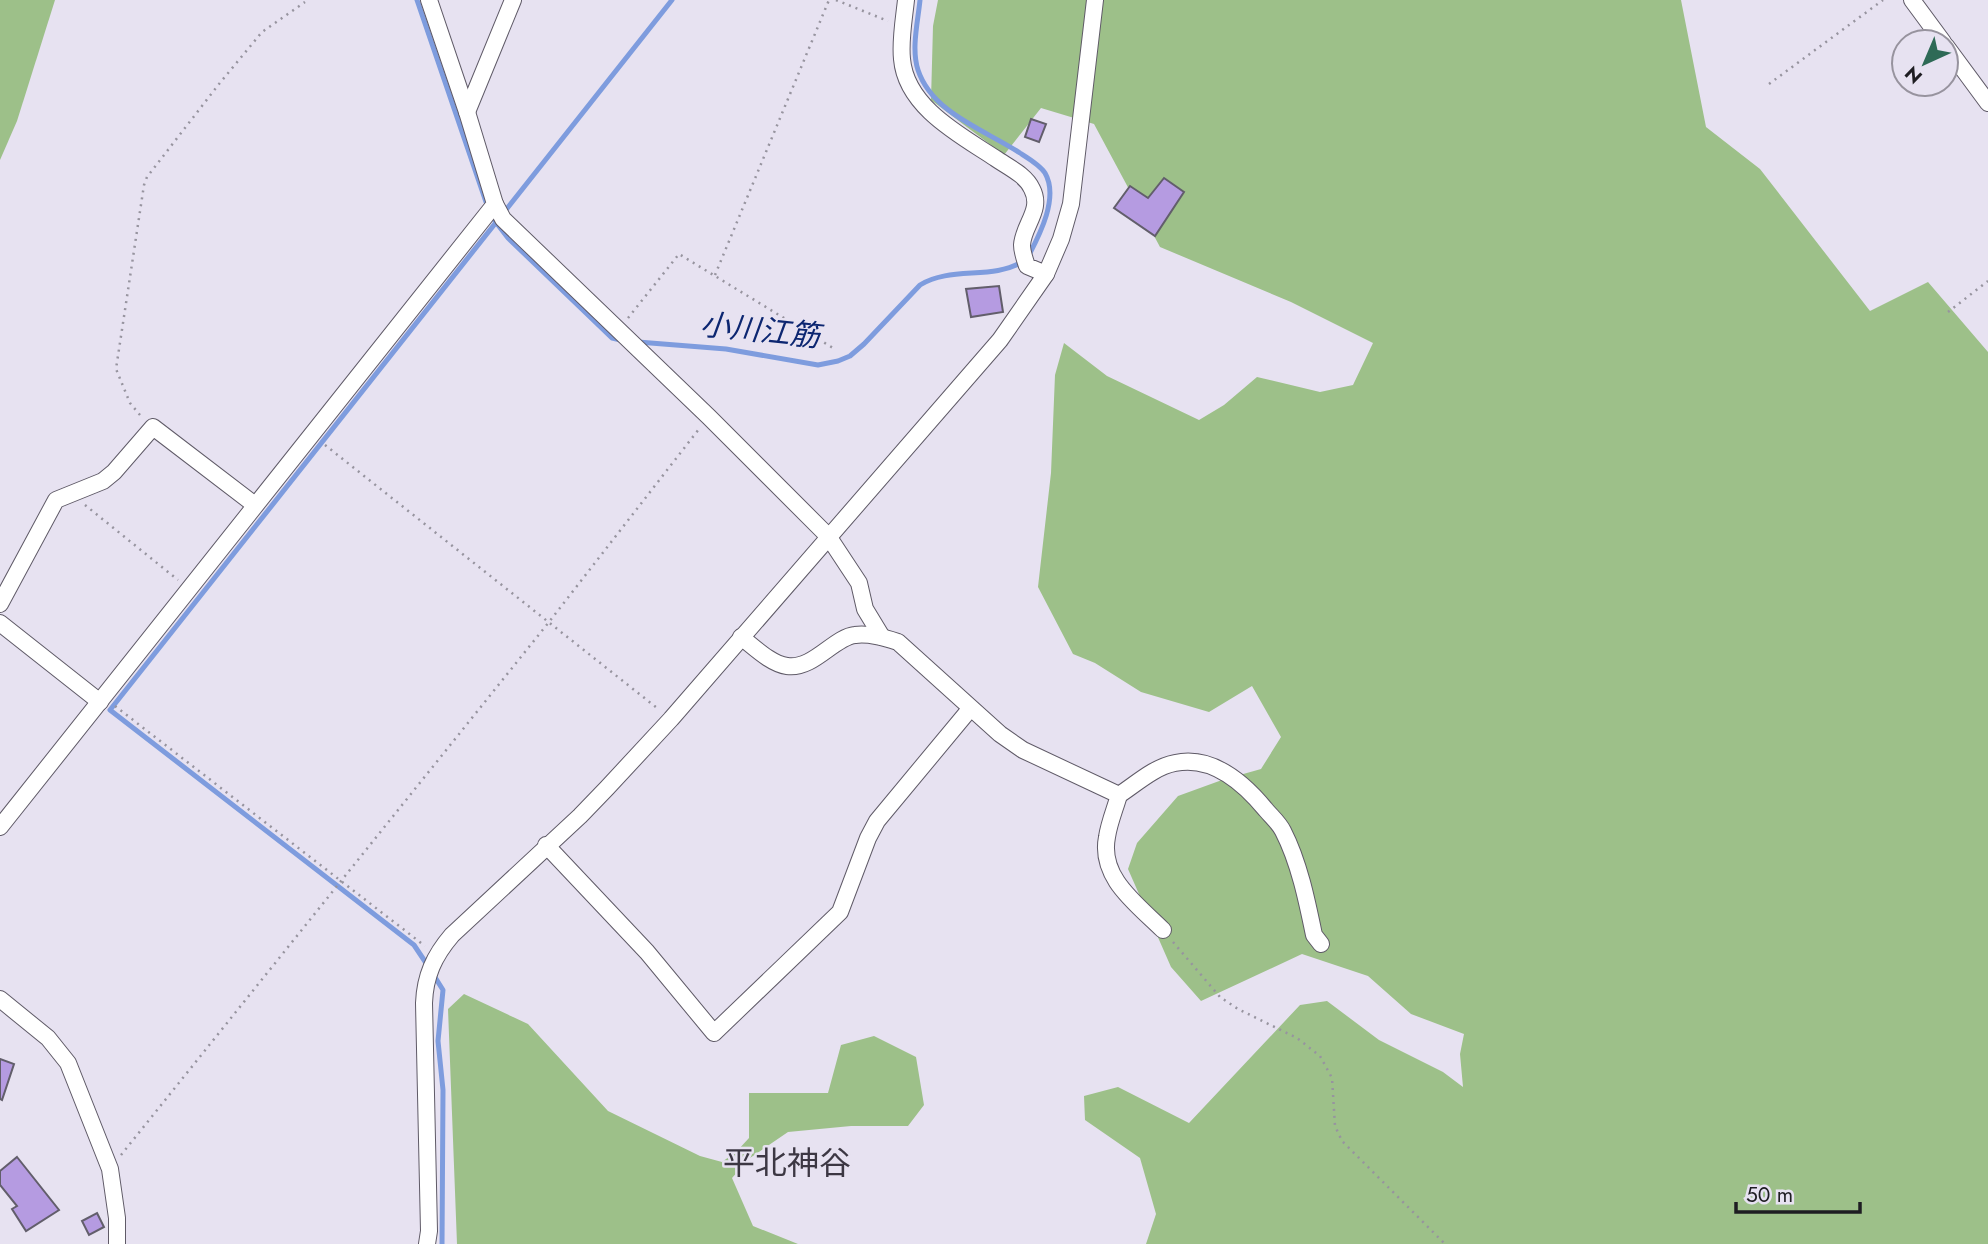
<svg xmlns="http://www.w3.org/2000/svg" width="1988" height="1244" font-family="Jost,'Noto Sans JP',sans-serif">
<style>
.green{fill:#9dc089}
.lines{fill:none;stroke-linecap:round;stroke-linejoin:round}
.stream{stroke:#7e9cde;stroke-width:5}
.building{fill:#b59be1;stroke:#625e6b;stroke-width:2}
.minor-casing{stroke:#5f5a67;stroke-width:18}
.path{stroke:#97949f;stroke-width:2.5;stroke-dasharray:2 5;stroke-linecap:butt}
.minor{stroke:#fff;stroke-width:16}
.labels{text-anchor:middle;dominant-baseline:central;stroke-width:5;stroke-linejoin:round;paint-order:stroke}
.water-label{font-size:30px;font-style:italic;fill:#0c2671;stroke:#e7e2f1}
.quarter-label{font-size:32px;fill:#3c3743;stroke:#e7e2f1}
</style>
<rect width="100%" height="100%" fill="#e7e2f1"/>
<!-- green -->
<g class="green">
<path d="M0 0H55L17 121 0 160Z"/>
<path d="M938 0H1681L1706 127 1760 169 1870 311 1928 282 1988 352V1244H1146L1156 1214 1140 1158 1085 1120 1084 1096 1118 1087 1189 1123 1300 1005 1327 1001 1379 1040 1443 1072 1463 1087 1460 1054 1464 1034 1411 1014 1368 976 1302 954 1201 1001 1171 967 1128 869 1137 843 1178 796 1222 780 1261 769 1281 737 1252 686 1209 712 1141 692 1095 663 1073 654 1038 587 1051 473 1055 375 1064 343 1107 376 1199 420 1224 405 1257 377 1320 392 1353 385 1373 343 1291 302 1160 247 1094 124 1041 108 1004 155 931 100 933 26Z"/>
<path d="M464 994 528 1024 608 1111 700 1156 722 1162 737 1151 749 1138V1093H828L841 1045 874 1036 916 1057 924 1105 908 1126H851L788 1132 750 1158 732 1178 753 1226 798 1244H457L448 1009Z"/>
</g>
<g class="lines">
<!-- stream -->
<g class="stream">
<path d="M417 0 486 202"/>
<path d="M920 0C918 21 911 49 918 70 932 113 985 130 1020 153 1028 158 1040 165 1045 173 1059 197 1040 234 1029 255"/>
<path d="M495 221 508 238 612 338 625 341"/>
<path d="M638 342 726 349 818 365 838 361 850 356 864 344 920 285C950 266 992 280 1022 262"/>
<path d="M428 966 414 945 110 710 672 0"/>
<path d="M433 974 443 990 438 1041 443 1090 442 1244"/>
</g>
</g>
<!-- building -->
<g class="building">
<path d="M1031 119 1046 124 1039 142 1025 137Z"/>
<path d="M1164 178 1184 192 1155 236 1114 208 1130 186 1148 198Z"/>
<path d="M999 286 1003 312 971 317 966 289Z"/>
<path d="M0 1059 14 1064 2 1100 0 1099Z"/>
<path d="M17 1157 59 1210 26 1231 12 1209 17 1206 0 1185V1171Z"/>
<path d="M97 1213 104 1227 89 1235 82 1221Z"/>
</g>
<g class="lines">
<!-- minor casing -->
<g class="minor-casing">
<g id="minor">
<path d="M906 0C904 19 900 40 902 59 906 107 960 135 995 158 1008 167 1026 175 1032 189 1043 210 1023 225 1022 245 1022 252 1025 260 1027 266L1046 274"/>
<path d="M1912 0 1943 42"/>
<path d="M1946 46 1988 103"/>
<path d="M467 112 513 0"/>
<path d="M495 204 503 219 709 417 828 536 859 583 865 609 882 637"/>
<path d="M0 604 56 500 103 481 114 472 153 427 255 505"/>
<path d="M0 623 100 702"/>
<path d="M741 637C754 647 771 664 787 666 813 670 834 637 855 635 869 633 885 638 898 642L1000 734 1023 750 1119 795C1115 809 1109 823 1107 837 1099 878 1137 904 1163 930"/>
<path d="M1119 795C1136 784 1154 767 1175 763 1213 755 1244 783 1266 810 1272 817 1279 823 1283 831 1299 862 1307 901 1314 935L1321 944"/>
<path d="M0 827 495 204 467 112 429 0"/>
<path d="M546 845 647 952 714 1033 840 912 868 838 877 821 970 709"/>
<path d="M0 999 48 1038 68 1063 110 1169 117 1218V1244"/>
<path d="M427 1244 429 1231 424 1003C425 976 434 956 452 935L580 816 607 788 671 719 1000 340 1046 274 1061 239 1071 204 1095 0"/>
</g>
</g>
<!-- path -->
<g class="path">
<path d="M836 0 888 21"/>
<path d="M1769 84 1883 0"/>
<path d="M715 275 829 0"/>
<path d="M1948 312 1988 281"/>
<path d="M628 318 679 254 833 348"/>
<path d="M140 415 130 403 116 369 144 185 147 177 219 84 262 32 305 2"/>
<path d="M325 445 657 708"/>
<path d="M85 505 178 580"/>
<path d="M115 706 425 946"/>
<path d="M1173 942 1220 997 1238 1009 1297 1038 1320 1056 1332 1078 1335 1126 1342 1141 1445 1244"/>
<path d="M121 1155 549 622 699 429"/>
</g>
<!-- minor -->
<use href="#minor" class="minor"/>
</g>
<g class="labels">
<!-- water labels -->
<g class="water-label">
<text transform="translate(760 330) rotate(6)">小川江筋</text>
</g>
<!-- quarter labels -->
<g class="quarter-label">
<text x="787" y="1163">平北神谷</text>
</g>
</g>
<!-- north arrow -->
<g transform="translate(1925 63) rotate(224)"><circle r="33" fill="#e7e2f1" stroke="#97939e" stroke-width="2"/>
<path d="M0-5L12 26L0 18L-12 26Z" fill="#2e6a56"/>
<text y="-10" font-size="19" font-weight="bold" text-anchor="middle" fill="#1e1d22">N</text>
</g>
<!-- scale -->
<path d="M1736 1202v10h124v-10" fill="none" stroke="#1e1d22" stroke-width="3.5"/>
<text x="1746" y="1202" font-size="21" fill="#1e1d22" stroke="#e7e2f1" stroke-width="5" paint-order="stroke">50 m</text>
</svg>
